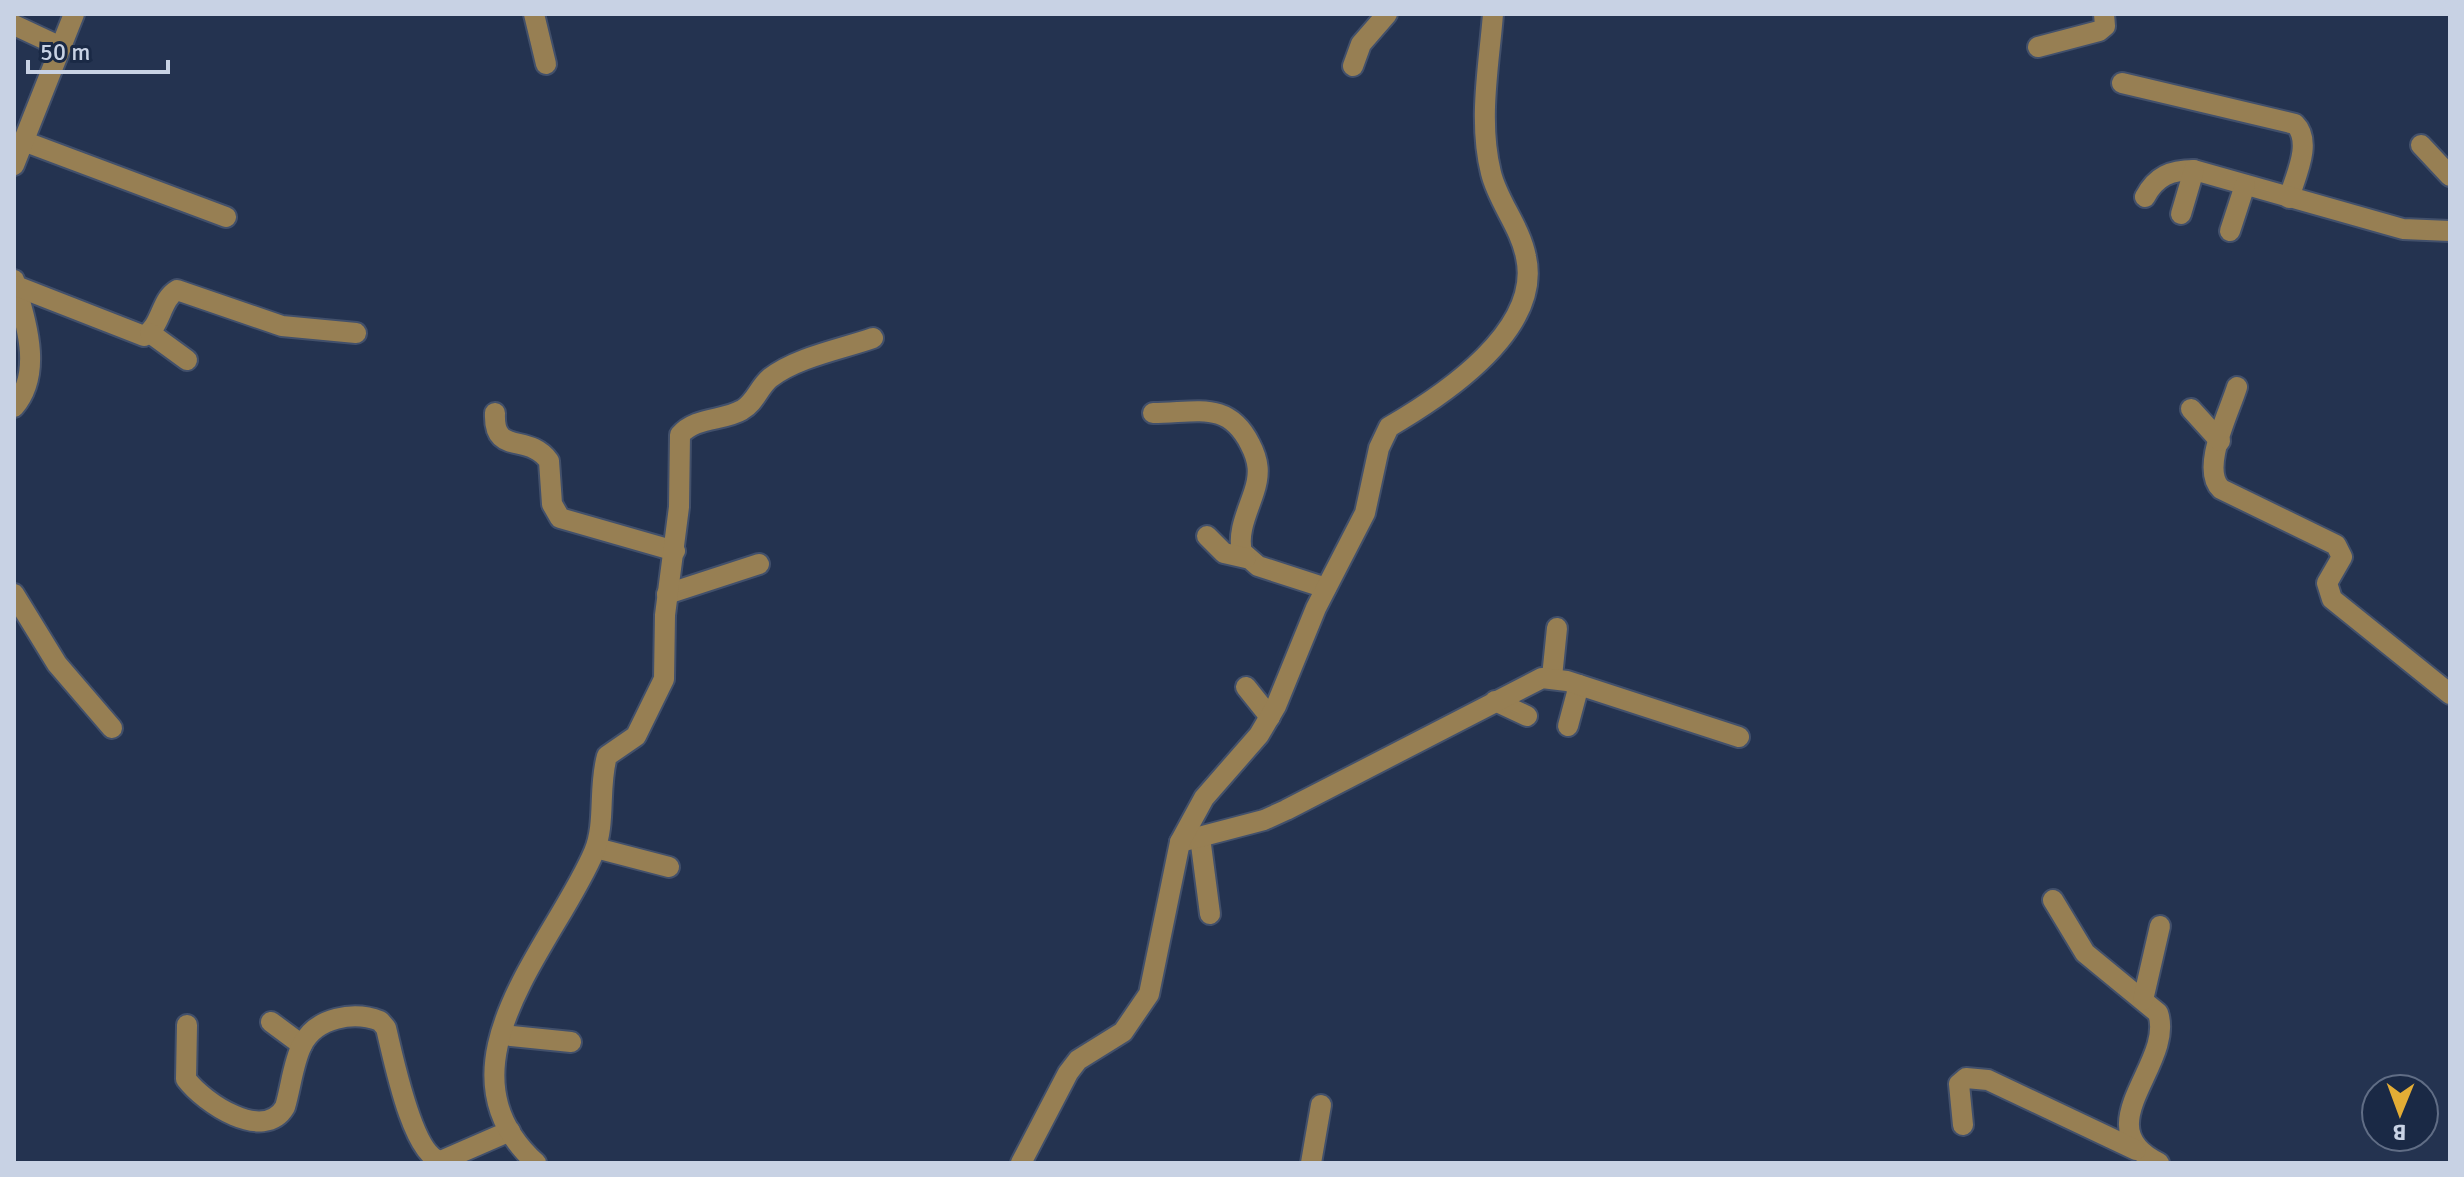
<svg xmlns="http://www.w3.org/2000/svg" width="2464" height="1177" font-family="Signika,sans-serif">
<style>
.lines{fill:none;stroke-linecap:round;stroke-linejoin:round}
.minor-casing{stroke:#42506b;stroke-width:24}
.minor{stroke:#977f53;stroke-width:20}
</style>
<rect width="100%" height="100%" fill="#243350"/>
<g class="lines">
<!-- minor casing -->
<g class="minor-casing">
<g id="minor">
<path d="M534 14 546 64"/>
<path d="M14 25 61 47"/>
<path d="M2038 47 2099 31 2105 26 2104 14"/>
<path d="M1353 66 1361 44 1387 14"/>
<path d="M2122 83 2295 124C2313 142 2295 177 2289 198"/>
<path d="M23 141 226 217"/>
<path d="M2421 145 2450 176"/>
<path d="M14 165 74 14"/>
<path d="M2145 197C2156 176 2171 170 2194 170L2403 229 2450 231"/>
<path d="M2181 214 2194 170"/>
<path d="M2230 231 2245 185"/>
<path d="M14 280C25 320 44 372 14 407"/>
<path d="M16 286 144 336C162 326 160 300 177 290L282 326 356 333"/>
<path d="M150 333 187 360"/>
<path d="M2237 387C2229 413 2200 469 2221 489L2336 545 2342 557 2327 583 2332 599 2450 694"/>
<path d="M2191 409 2220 441"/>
<path d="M495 413C493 457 528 432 549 461L552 504 560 518 675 551"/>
<path d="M1153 413C1197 413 1228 400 1250 444 1259 461 1260 474 1254 492 1248 511 1237 532 1242 552L1258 566 1326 588"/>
<path d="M1207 536 1224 553 1246 558"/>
<path d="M14 594 57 664 112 728"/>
<path d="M667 594 759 564"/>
<path d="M1552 677 1557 628"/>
<path d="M1246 687 1270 717"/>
<path d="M1495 701 1527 716"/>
<path d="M1568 726 1579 685"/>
<path d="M1200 837 1210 914"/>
<path d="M1180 842 1264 820 1286 810 1542 678 1567 681 1739 737"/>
<path d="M596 848 669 867"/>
<path d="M2053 900 2085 953 2158 1013C2175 1064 2084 1127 2159 1163"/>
<path d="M2143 1000 2160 926"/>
<path d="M271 1022 302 1045"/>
<path d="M187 1025 186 1079C204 1103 264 1143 285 1107 291 1087 293 1063 302 1045 316 1017 354 1011 380 1021L386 1028C393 1056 412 1155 441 1161L510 1131"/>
<path d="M502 1035 571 1042"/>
<path d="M1963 1125 1959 1084 1966 1078 1988 1080 2136 1150"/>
<path d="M536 1163C430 1067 555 944 594 852 606 824 598 787 607 756L636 736 664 679 665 615 679 507 680 435C695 417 723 421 742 410 755 403 759 387 770 378 797 357 842 349 873 338"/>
<path d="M1021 1163 1068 1073 1078 1060 1123 1032 1149 994 1180 842 1204 798 1259 735 1276 706 1316 608 1365 513 1379 448 1389 427C1444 395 1542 330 1526 257 1520 226 1498 202 1491 173 1478 121 1489 65 1493 14"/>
<path d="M1311 1163 1321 1105"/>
</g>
</g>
<!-- minor -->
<use href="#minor" class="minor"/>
</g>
<!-- border -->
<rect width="2464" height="1177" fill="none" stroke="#c8d2e4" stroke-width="32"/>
<!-- north arrow -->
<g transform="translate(2400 1113) rotate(181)"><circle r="38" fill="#1a2945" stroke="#606d85" stroke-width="2"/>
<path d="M0-6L14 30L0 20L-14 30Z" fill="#e4ad35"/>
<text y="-12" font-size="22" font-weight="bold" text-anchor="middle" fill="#c8d2e4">B</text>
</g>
<!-- scale -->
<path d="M28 60v12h140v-12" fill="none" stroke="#c8d2e4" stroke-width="4"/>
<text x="40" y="60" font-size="24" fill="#c8d2e4" stroke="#1a2945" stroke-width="6" paint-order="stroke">50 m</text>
</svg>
